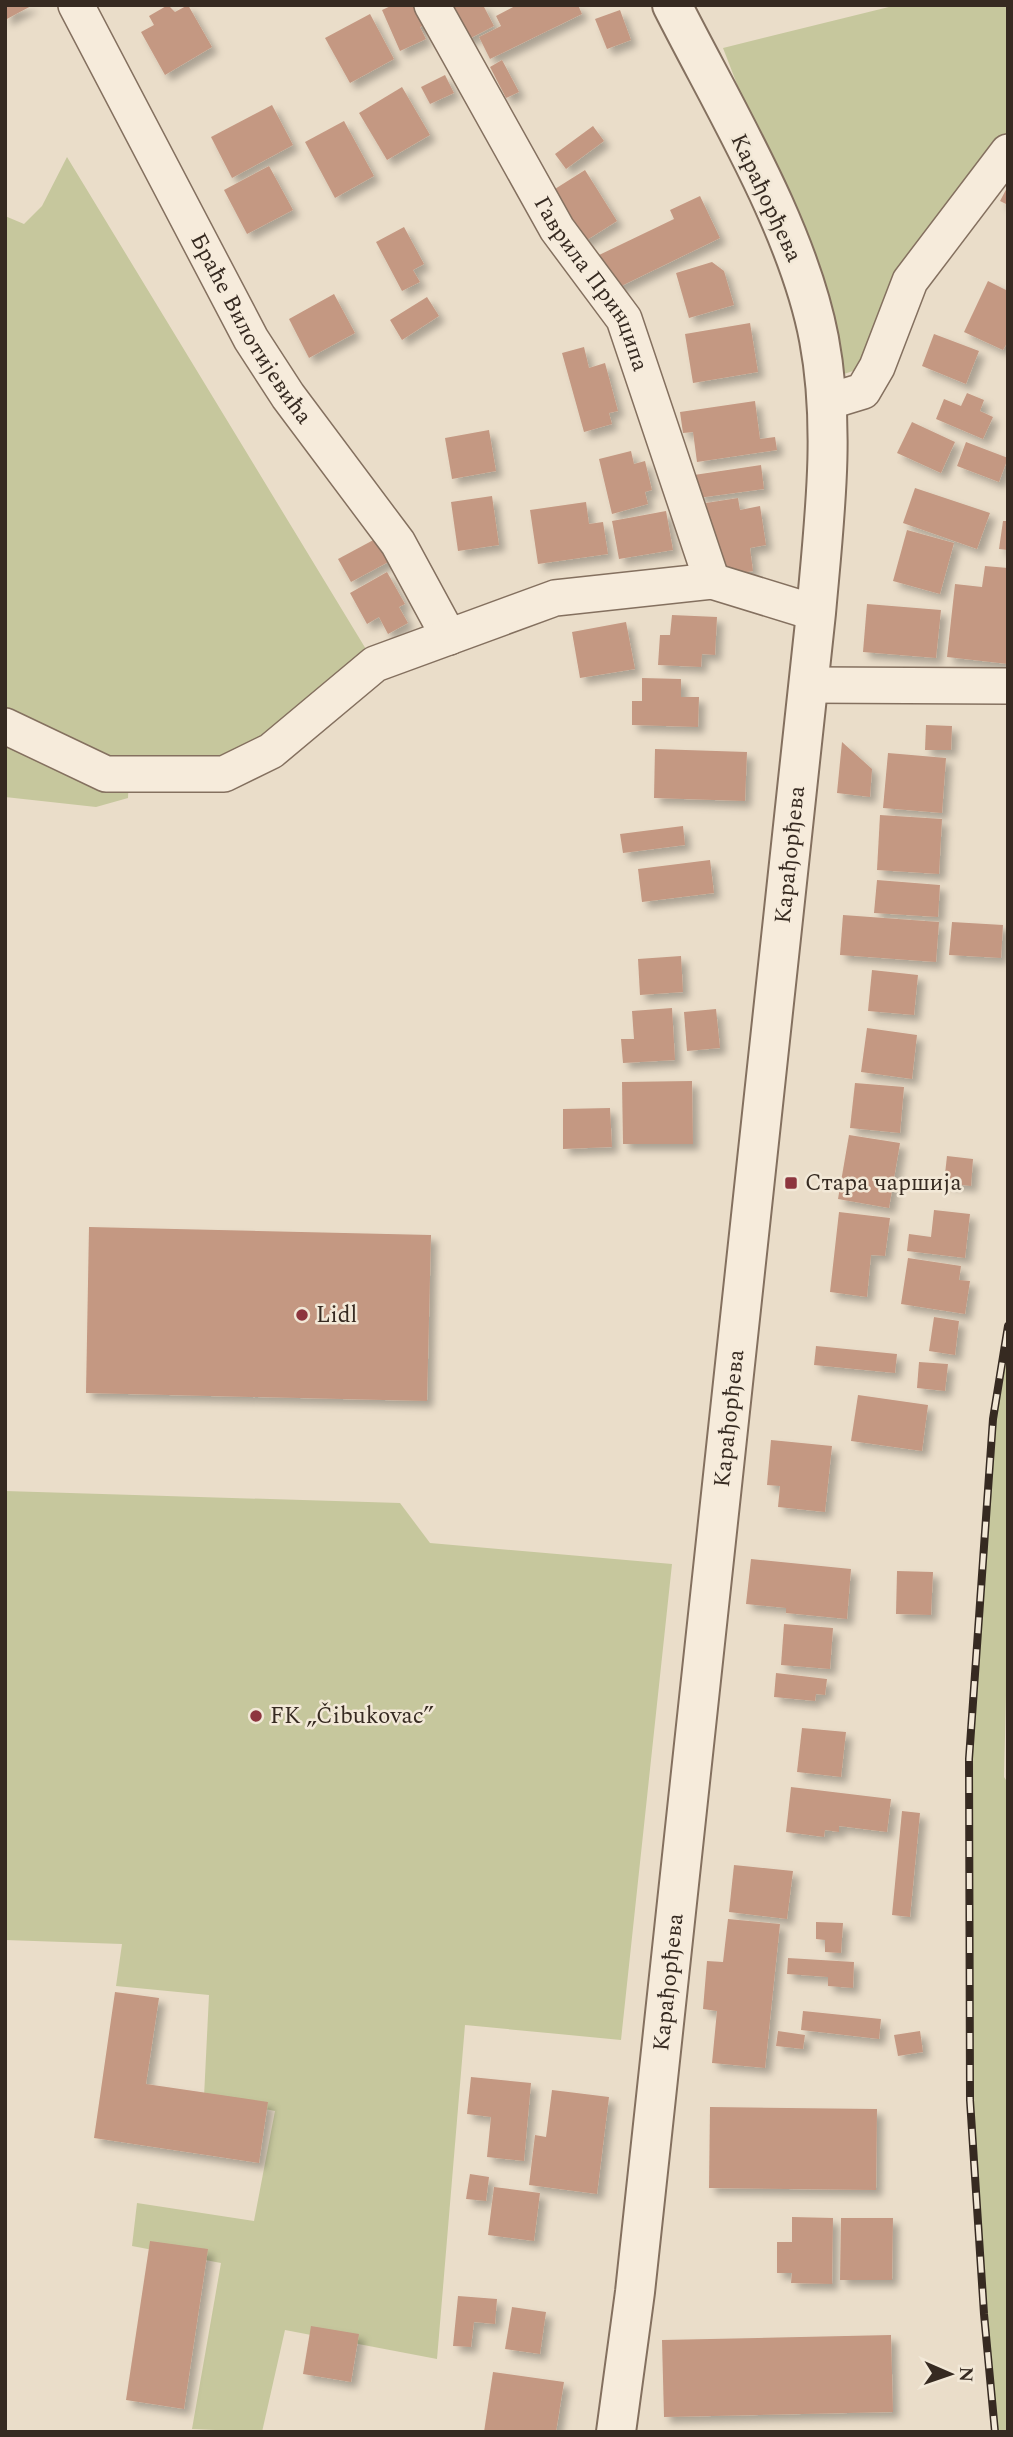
<svg xmlns="http://www.w3.org/2000/svg" width="1013" height="2437" font-family="Spectral,serif">
<style>
.green{fill:#c6c79d}
.building{fill:#c49882;filter:url(#shadow)}
.lines{fill:none;stroke-linecap:round;stroke-linejoin:round}
.minor-casing{stroke:#84705f;stroke-width:38}
.tertiary-casing{stroke:#84705f;stroke-width:42}
.minor{stroke:#f6ebdb;stroke-width:35}
.tertiary{stroke:#f6ebdb;stroke-width:38}
.rail-casing{stroke:#362a21;stroke-width:8}
.rail{stroke:#f2e8d7;stroke-width:5;stroke-dasharray:16;stroke-linecap:butt}
.poi-dot{fill:#8d353e;stroke:#f2e8d7;stroke-width:2.5}
.labels{text-anchor:middle;dominant-baseline:central;stroke-width:5;stroke-linejoin:round;paint-order:stroke}
.street-label{font-size:23px;fill:#362a21;stroke:#f2e8d7}
.poi-label{font-size:23px;fill:#362a21;stroke:#f2e8d7;text-anchor:start}
</style>
<defs>
<filter id="shadow"><feDropShadow dx="6" dy="6" stdDeviation="3.5" flood-color="#0004"/></filter>
</defs>
<rect width="100%" height="100%" fill="#eaddc9"/>
<!-- green -->
<g class="green">
<path d="M897 5H1008V136L868 366 832 378 764 154 723 48Z"/>
<path d="M67 157 375 664 271 751 129 775 128 798 96 807 5 797V216L24 224 42 206Z"/>
<path d="M1008 1330V1614L1004 1777 1008 1783V2432H995L984 2314 970 2100 969 1759 993 1419Z"/>
<path d="M5 1491 400 1503 430 1543 672 1564 621 2040 465 2025 437 2359 285 2330 262 2432 192 2429 221 2263 132 2246 137 2203 254 2221 275 2111 204 2097 209 1995 116 1986 122 1944 5 1940Z"/>
</g>
<!-- building -->
<g class="building">
<path d="M5 5H33L5 20Z"/>
<path d="M168 5 175 12 188 5 212 47 165 75 141 32 154 25 149 16Z"/>
<path d="M393 5H420L428 24 420 27 426 39 400 51 382 10Z"/>
<path d="M445 5H483L494 26 463 42Z"/>
<path d="M517 5H578L582 14 490 59 479 37 501 26 496 16Z"/>
<path d="M620 10 631 40 607 49 595 19Z"/>
<path d="M370 14 394 59 350 83 325 38Z"/>
<path d="M502 60 519 92 506 98 490 67Z"/>
<path d="M445 75 454 93 430 104 421 87Z"/>
<path d="M402 87 430 135 387 160 359 113Z"/>
<path d="M272 105 293 145 232 178 211 137Z"/>
<path d="M344 121 374 176 335 198 305 142Z"/>
<path d="M593 126 604 141 566 169 555 154Z"/>
<path d="M269 166 293 210 247 234 224 190Z"/>
<path d="M585 170 617 221 579 245 547 194Z"/>
<path d="M1008 186V205L1000 201Z"/>
<path d="M700 196 720 238 613 290 597 256 674 219 670 210Z"/>
<path d="M404 227 424 264 413 270 420 282 402 291 376 242Z"/>
<path d="M712 262 724 271 734 305 689 318 676 273Z"/>
<path d="M988 281 1008 291V341L1003 350 964 332Z"/>
<path d="M334 294 355 333 309 358 289 319Z"/>
<path d="M427 297 439 316 402 340 390 320Z"/>
<path d="M750 323 758 372 693 383 685 334Z"/>
<path d="M934 334 979 351 966 384 922 366Z"/>
<path d="M584 347 589 368 605 363 618 411 609 413 612 424 584 432 562 353Z"/>
<path d="M967 393 984 400 980 411 993 417 983 439 936 419 944 399 961 406Z"/>
<path d="M755 401 760 439 775 437 777 450 697 462 693 432 683 433 680 412Z"/>
<path d="M912 422 955 442 941 473 897 453Z"/>
<path d="M489 430 496 471 452 479 445 438Z"/>
<path d="M966 442 1008 458 999 482 957 466Z"/>
<path d="M631 451 634 464 645 461 652 490 645 492 648 504 612 514 599 459Z"/>
<path d="M761 465 764 489 698 498 694 475Z"/>
<path d="M915 488 990 513 977 549 903 523Z"/>
<path d="M492 496 499 545 458 551 451 502Z"/>
<path d="M738 498 740 510 760 506 766 545 750 548 753 571 718 577 706 503Z"/>
<path d="M586 502 589 524 603 522 608 554 538 564 530 510Z"/>
<path d="M666 511 673 550 619 559 612 521Z"/>
<path d="M1003 521H1008V550L999 549Z"/>
<path d="M907 530 954 543 940 594 893 581Z"/>
<path d="M379 537 392 560 351 582 338 559Z"/>
<path d="M985 566 1008 568V664L947 657 955 584 982 587Z"/>
<path d="M387 572 405 604 399 607 408 623 388 634 379 617 367 624 350 593Z"/>
<path d="M867 604 941 610 936 658 863 652Z"/>
<path d="M672 615 717 617 715 655 702 654 701 667 658 665 660 635H670Z"/>
<path d="M626 622 635 669 580 678 572 632Z"/>
<path d="M642 678 681 679V697H699L698 727 632 725V701H642Z"/>
<path d="M926 725 952 726 951 750H925Z"/>
<path d="M842 742 872 769 870 797 837 793Z"/>
<path d="M655 749 747 752 745 801 654 798Z"/>
<path d="M888 753 946 758 942 813 883 808Z"/>
<path d="M880 815 942 819 939 874 877 870Z"/>
<path d="M683 826 685 845 623 853 620 834Z"/>
<path d="M710 860 714 893 642 902 638 869Z"/>
<path d="M877 880 940 885 938 917 874 913Z"/>
<path d="M843 915 939 922 936 962 840 955Z"/>
<path d="M952 922 1003 925 1001 958 949 955Z"/>
<path d="M681 956 683 992 640 995 638 959Z"/>
<path d="M872 970 918 975 914 1015 868 1011Z"/>
<path d="M672 1008 675 1060 623 1063 621 1039H634L632 1011Z"/>
<path d="M716 1009 720 1048 687 1051 684 1012Z"/>
<path d="M867 1028 917 1035 912 1079 861 1072Z"/>
<path d="M692 1081 693 1144H623L622 1082Z"/>
<path d="M855 1083 904 1087 900 1133 850 1128Z"/>
<path d="M610 1108 612 1147 563 1149V1109Z"/>
<path d="M849 1135 900 1143 889 1208 838 1199Z"/>
<path d="M947 1156 973 1159 971 1186 944 1183Z"/>
<path d="M934 1210 970 1214 965 1258 907 1251 909 1234 931 1237Z"/>
<path d="M839 1212 890 1218 885 1256 871 1255 867 1297 830 1292Z"/>
<path d="M89 1227 431 1235 427 1401 86 1393Z"/>
<path d="M908 1258 961 1266 959 1280 970 1281 965 1314 901 1304Z"/>
<path d="M934 1317 959 1321 955 1355 929 1351Z"/>
<path d="M816 1346 897 1354 895 1373 814 1365Z"/>
<path d="M919 1362 948 1364 945 1391 917 1388Z"/>
<path d="M858 1395 928 1405 922 1451 851 1441Z"/>
<path d="M771 1440 832 1446 825 1512 778 1507 780 1486 767 1485Z"/>
<path d="M751 1559 851 1569 847 1619 786 1613V1608L746 1604Z"/>
<path d="M897 1571 933 1572 931 1615 896 1614Z"/>
<path d="M784 1624 833 1628 830 1669 781 1665Z"/>
<path d="M776 1673 827 1679 825 1695 816 1694 815 1701 774 1697Z"/>
<path d="M802 1728 846 1732 841 1777 797 1772Z"/>
<path d="M791 1787 891 1799 887 1832 839 1826V1832L825 1830 824 1837 786 1832Z"/>
<path d="M902 1811 920 1813 910 1917 892 1915Z"/>
<path d="M734 1865 793 1871 787 1919 729 1912Z"/>
<path d="M728 1919 780 1924 765 2068 712 2063 717 2011 703 2009 707 1961 723 1962Z"/>
<path d="M816 1922 843 1923 841 1953 825 1952V1940L816 1939Z"/>
<path d="M788 1958 854 1962 853 1988 828 1986V1977L787 1974Z"/>
<path d="M115 1992 159 1998 146 2084 268 2102 259 2163 94 2138Z"/>
<path d="M803 2011 881 2019 879 2039 801 2030Z"/>
<path d="M778 2031 805 2035 803 2049 776 2046Z"/>
<path d="M920 2031 923 2052 898 2056 894 2035Z"/>
<path d="M471 2077 531 2083 524 2161 487 2157 491 2117 467 2114Z"/>
<path d="M552 2090 609 2097 597 2194 529 2185 535 2135 546 2137Z"/>
<path d="M710 2107 877 2109 876 2190 709 2188Z"/>
<path d="M470 2174 489 2177 486 2201 466 2199Z"/>
<path d="M494 2187 540 2193 534 2241 488 2235Z"/>
<path d="M792 2217 833 2218 832 2284 791 2283 792 2273H777V2242H792Z"/>
<path d="M841 2218H893L892 2280H840Z"/>
<path d="M150 2241 208 2249 184 2409 126 2400Z"/>
<path d="M458 2296 497 2299 495 2324 474 2322 471 2347 453 2346Z"/>
<path d="M512 2307 546 2312 540 2354 505 2349Z"/>
<path d="M311 2326 359 2334 351 2382 303 2374Z"/>
<path d="M891 2335 893 2412 664 2417 662 2340Z"/>
<path d="M493 2372 564 2382 556 2432H484Z"/>
</g>
<g class="lines">
<!-- minor casing -->
<g class="minor-casing">
<g id="minor">
<path id="s1" d="M76 5 251 339 288 396 398 543 449 637"/>
<path id="s2" d="M432 5 557 229 624 319 712 581"/>
<path d="M827 402 863 391 877 367 910 281 1008 152"/>
<path d="M808 685 1008 686"/>
<path d="M5 726 106 774H224L271 751 375 664 555 598 712 581 816 613"/>
</g>
</g>
<!-- tertiary casing -->
<g class="tertiary-casing">
<g id="tertiary">
<path id="s3" d="M616 2432 635 2292 816 613C824 522 836 429 819 339 798 228 723 106 672 5"/>
</g>
</g>
<!-- minor -->
<use href="#minor" class="minor"/>
<!-- tertiary -->
<use href="#tertiary" class="tertiary"/>
<!-- rail casing -->
<g class="rail-casing">
<path id="rail" d="M995 2432 984 2314 970 2100 969 1759 993 1419 1008 1326"/>
</g>
<!-- rail -->
<use href="#rail" class="rail"/>
</g>
<!-- markers -->
<g class="poi-dot">
<rect x="784" y="1176" width="14" height="14" rx="3.5"/>
<circle cx="302" cy="1315" r="7"/>
<circle cx="256" cy="1716" r="7"/>
</g>
<g class="labels">
<!-- street labels -->
<g class="street-label">
<text transform="translate(766 198) rotate(65)">Карађорђева</text>
<text stroke="none"><textPath href="#s2" startOffset="322">Гаврила Принципа</textPath></text>
<text stroke="none"><textPath href="#s1" startOffset="368">Браће Вилотијевића</textPath></text>
<text stroke="none"><textPath href="#s3" startOffset="1587">Карађорђева</textPath></text>
<text stroke="none"><textPath href="#s3" startOffset="1020">Карађорђева</textPath></text>
<text stroke="none"><textPath href="#s3" startOffset="453">Карађорђева</textPath></text>
</g>
<!-- poi labels -->
<g class="poi-label">
<text x="805" y="1183">Стара чаршија</text>
<text x="316" y="1315">Lidl</text>
<text x="270" y="1716">FK „Čibukovac”</text>
</g>
</g>
<!-- border -->
<rect width="1013" height="2437" fill="none" stroke="#362a21" stroke-width="14"/>
<!-- north arrow -->
<g transform="translate(950 2374) rotate(92)" stroke="#f2e8d7" stroke-width="5" paint-order="stroke">
<path d="M0-5L12 26L0 18L-12 26Z" fill="#362a21"/>
<text y="-10" font-size="19" font-weight="bold" text-anchor="middle" fill="#362a21">N</text>
</g>
</svg>
